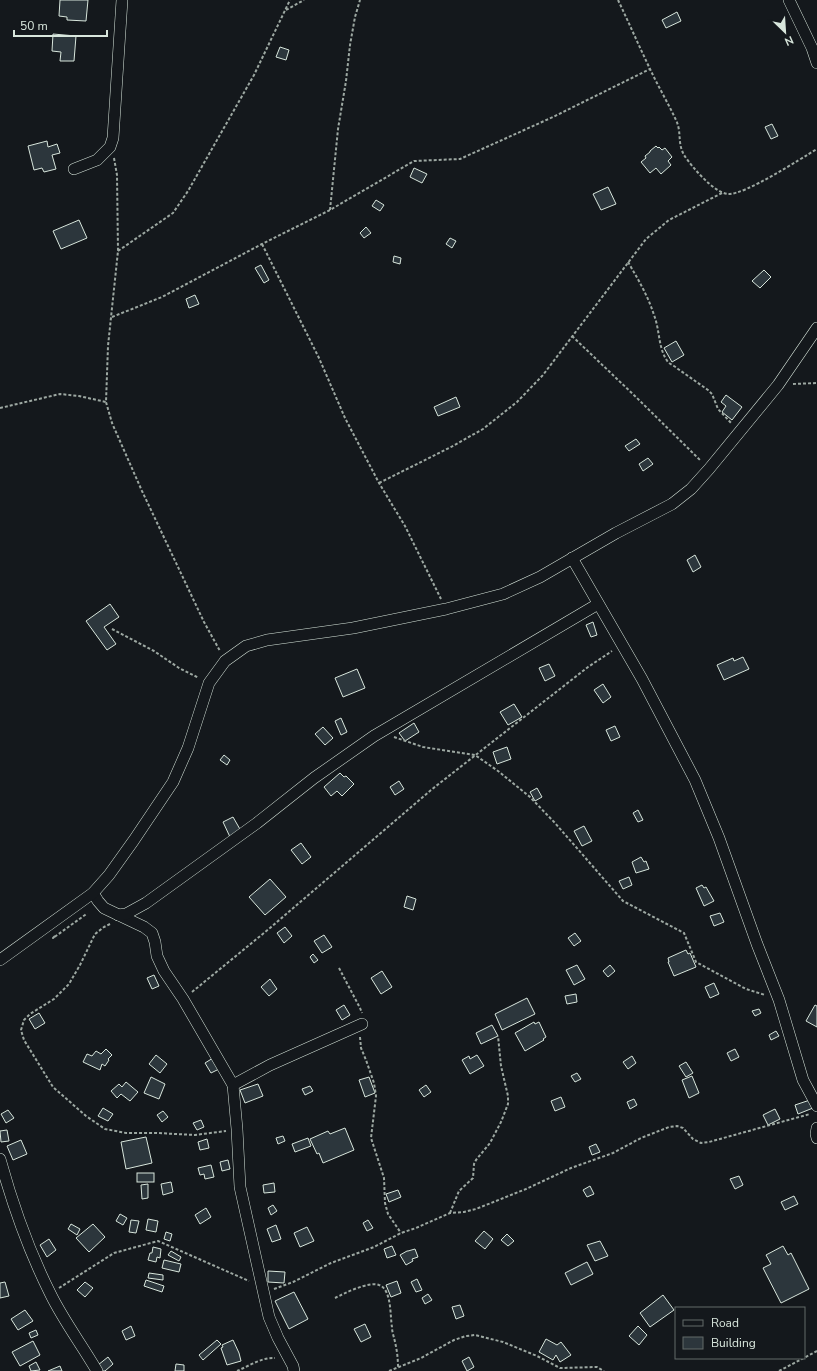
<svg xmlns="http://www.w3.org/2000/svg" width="817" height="1371" font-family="'Nunito Sans',sans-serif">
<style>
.building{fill:#2c363c;stroke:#d8e6dc}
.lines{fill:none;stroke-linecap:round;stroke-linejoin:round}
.minor-casing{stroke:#d8e6dc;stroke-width:12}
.path{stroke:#9da8a2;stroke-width:2;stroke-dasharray:3 2;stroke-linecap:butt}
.minor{stroke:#14181c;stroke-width:11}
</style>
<rect width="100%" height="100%" fill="#14181c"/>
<!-- building -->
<g class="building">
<path d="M60 0H88L86 21 67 20V17L59 16Z"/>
<path d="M677 12 681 21 666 28 662 20Z"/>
<path d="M53 34 76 36 74 61H60L61 52 52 51Z"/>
<path d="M280 47 289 50 286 60 276 57Z"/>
<path d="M772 124 778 136 771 139 765 127Z"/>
<path d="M47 141 48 147 57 144 60 153 52 155 56 169 44 172 42 168 34 170 28 146Z"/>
<path d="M656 146 658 148 659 147 662 150 665 148 672 157 668 161 671 165 661 174 656 168 650 173 641 162 646 158 645 156 650 152V151Z"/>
<path d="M414 168 427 174 422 183 410 177Z"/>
<path d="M608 187 616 204 601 210 593 194Z"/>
<path d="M376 200 384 205 380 211 372 206Z"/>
<path d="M79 220 87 238 61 249 53 231Z"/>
<path d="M366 227 371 233 364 238 360 233Z"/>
<path d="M450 238 456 241 452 248 446 244Z"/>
<path d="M394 256 401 258 400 264 393 262Z"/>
<path d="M261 265 269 280 264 283 255 268Z"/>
<path d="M764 270 771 277 760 288 752 281Z"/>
<path d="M195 295 199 304 189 308 186 299Z"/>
<path d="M676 341 684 355 672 362 664 348Z"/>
<path d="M726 395 742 407 732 420 722 412 726 406 721 402Z"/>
<path d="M456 397 460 407 438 416 434 407Z"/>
<path d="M636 439 640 444 629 451 625 446Z"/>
<path d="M648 458 653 464 643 471 639 464Z"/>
<path d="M695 555 701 567 693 572 687 560Z"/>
<path d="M110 604 119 617 104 627 116 644 107 650 86 621Z"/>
<path d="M593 622 597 635 591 637 586 625Z"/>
<path d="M743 657 749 669 724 680 717 665 733 658 734 661Z"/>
<path d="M549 664 555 676 545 681 539 668Z"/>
<path d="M357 669 365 688 343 697 335 678Z"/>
<path d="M603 684 611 697 603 703 594 690Z"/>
<path d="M514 704 522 717 508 725 500 712Z"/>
<path d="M341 718 347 732 341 735 335 721Z"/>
<path d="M414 723 419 732 405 741 399 733Z"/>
<path d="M615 726 620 737 611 741 606 730Z"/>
<path d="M323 727 333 738 325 745 315 734Z"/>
<path d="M507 747 511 759 497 764 493 752Z"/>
<path d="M224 755 230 760 227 765 220 760Z"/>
<path d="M340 773 344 777 346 776 354 784 342 796 337 791 331 796 324 787Z"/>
<path d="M399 781 404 789 395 795 390 787Z"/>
<path d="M537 788 542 797 535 801 530 792Z"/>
<path d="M638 810 643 820 638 822 633 813Z"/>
<path d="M233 817 241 831 230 837 223 822Z"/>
<path d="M584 826 592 841 582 846 574 831Z"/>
<path d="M301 843 311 857 302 864 291 850Z"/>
<path d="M641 857 644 862 646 861 649 869 636 873 632 862Z"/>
<path d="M629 877 632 885 623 889 619 881Z"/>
<path d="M270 879 286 897 265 915 249 897Z"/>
<path d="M702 885 704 888 706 887 714 901 704 906 696 888Z"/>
<path d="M407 896 416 899 413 910 404 907Z"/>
<path d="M720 913 724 922 714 926 710 916Z"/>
<path d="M285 927 292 936 284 943 277 933Z"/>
<path d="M575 933 581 941 574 946 568 938Z"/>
<path d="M324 935 332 947 322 953 314 941Z"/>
<path d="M686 950 688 954 690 953 696 967 674 976 668 962H669L668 958Z"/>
<path d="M313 954 318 960 314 963 310 957Z"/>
<path d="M577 965 585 979 574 985 566 970Z"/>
<path d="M610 965 615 971 608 977 603 971Z"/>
<path d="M382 971 392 987 381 994 371 978Z"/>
<path d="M154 975 159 986 152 989 147 978Z"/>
<path d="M270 979 277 989 269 996 261 987Z"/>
<path d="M714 983 719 994 710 998 705 987Z"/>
<path d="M576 994 577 1002 567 1004 565 996Z"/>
<path d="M527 998 535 1014 502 1030 495 1014Z"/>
<path d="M344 1005 350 1015 342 1020 336 1010Z"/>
<path d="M815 1005 817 1006V1027L806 1021Z"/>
<path d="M759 1009 761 1013 755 1016 752 1011Z"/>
<path d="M39 1013 45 1023 35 1029 29 1019Z"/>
<path d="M534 1022 535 1024 539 1022 546 1037 543 1039 544 1040 525 1051 515 1033Z"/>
<path d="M492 1025 498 1036 481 1044 476 1033Z"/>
<path d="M776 1031 779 1036 771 1040 769 1035Z"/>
<path d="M106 1049 112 1055 108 1059 109 1060 105 1066 102 1064 100 1070 83 1062 87 1054 92 1056 96 1051 101 1054Z"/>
<path d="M735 1049 739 1057 731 1061 727 1053Z"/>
<path d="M156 1055 167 1064 160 1073 149 1064Z"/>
<path d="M477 1055 484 1066 470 1074 462 1060 469 1056 470 1059Z"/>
<path d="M632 1056 636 1063 628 1069 623 1062Z"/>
<path d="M213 1058 219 1069 211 1073 205 1063Z"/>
<path d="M686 1062 693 1073 686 1077 679 1066Z"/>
<path d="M577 1073 581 1079 575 1082 571 1076Z"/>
<path d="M692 1076 699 1093 689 1098 682 1080Z"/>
<path d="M151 1077 165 1084 159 1099 144 1093Z"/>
<path d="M369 1077 375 1093 365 1097 359 1080Z"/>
<path d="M126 1082 138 1092 130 1101 121 1094 117 1098 111 1091 119 1084 122 1087Z"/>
<path d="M258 1084 263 1096 245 1103 240 1090Z"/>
<path d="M426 1085 431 1092 424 1097 419 1090Z"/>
<path d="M310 1086 313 1091 305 1095 302 1089Z"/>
<path d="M561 1097 565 1107 555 1111 551 1101Z"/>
<path d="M634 1099 637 1105 630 1109 627 1102Z"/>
<path d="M810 1100 813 1108 798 1114 795 1105Z"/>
<path d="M103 1108 113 1114 108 1121 98 1116Z"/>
<path d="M775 1109 780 1119 768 1125 763 1115Z"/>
<path d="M8 1110 14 1118 6 1123 1 1114Z"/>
<path d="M163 1111 168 1117 162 1122 157 1115Z"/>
<path d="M201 1120 204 1127 197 1130 193 1123Z"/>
<path d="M345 1128 354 1150 323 1163 319 1153 317 1154 310 1139 328 1131 330 1134Z"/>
<path d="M7 1130 9 1141 1 1142 0 1131Z"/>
<path d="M283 1136 285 1141 278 1144 276 1138Z"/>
<path d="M146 1137 152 1163 126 1169 121 1142Z"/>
<path d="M308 1138 311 1146 295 1152 292 1144Z"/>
<path d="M207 1139 209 1148 200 1150 198 1142Z"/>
<path d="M21 1140 27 1154 13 1160 7 1146Z"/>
<path d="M596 1144 600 1152 592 1155 589 1147Z"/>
<path d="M228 1160 230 1169 222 1171 220 1162Z"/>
<path d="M211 1165 214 1177 205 1179 204 1174 200 1175 198 1168Z"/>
<rect x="137" y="1173" width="17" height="9"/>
<path d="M739 1176 743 1185 735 1189 730 1179Z"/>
<path d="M171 1182 173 1192 163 1195 161 1184Z"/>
<path d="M274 1183 275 1192 264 1193 263 1185Z"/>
<path d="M148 1184V1198L142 1199 141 1185Z"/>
<path d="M590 1186 594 1194 587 1197 583 1190Z"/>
<path d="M398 1190 401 1197 389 1202 386 1194Z"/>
<path d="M794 1196 798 1204 785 1210 781 1202Z"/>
<path d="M273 1205 277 1211 271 1215 268 1208Z"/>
<path d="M206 1208 211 1217 200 1224 195 1215Z"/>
<path d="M120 1214 127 1218 123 1225 116 1221Z"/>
<path d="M148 1219 158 1221 156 1232 146 1230Z"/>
<path d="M131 1220 139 1221 136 1233 129 1232Z"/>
<path d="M368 1220 373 1228 367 1231 363 1223Z"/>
<path d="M71 1224 80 1229 77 1235 68 1229Z"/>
<path d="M93 1224 105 1237 89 1252 76 1238Z"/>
<path d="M276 1225 281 1239 272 1242 267 1229Z"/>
<path d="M307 1227 314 1241 300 1247 294 1233Z"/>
<path d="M484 1231 493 1239 485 1249 475 1241Z"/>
<path d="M166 1232 172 1234 170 1241 164 1239Z"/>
<path d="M507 1234 514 1241 508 1246 501 1240Z"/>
<path d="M49 1239 56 1250 47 1257 40 1245Z"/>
<path d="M600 1241 608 1256 595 1261 587 1245Z"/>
<path d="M392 1246 396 1255 387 1258 384 1249Z"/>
<path d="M783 1246 788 1255 791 1253 809 1289 781 1303 763 1268 771 1264 766 1255Z"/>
<path d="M153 1247 161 1249 160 1258 157 1257 156 1262 148 1260 150 1253H152Z"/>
<path d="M415 1249 418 1257 412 1259 413 1261 406 1265 400 1255 407 1251H408Z"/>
<path d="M171 1251 181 1257 179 1261 168 1255Z"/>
<path d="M164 1260 181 1264 179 1272 162 1268Z"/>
<path d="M587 1262 593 1274 571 1285 565 1273Z"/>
<path d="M268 1271 285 1272 284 1283 268 1282Z"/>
<path d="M149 1273 163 1275V1280L148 1278Z"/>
<path d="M417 1279 422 1290 416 1292 411 1282Z"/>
<path d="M146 1280 164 1286 162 1292 144 1286Z"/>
<path d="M397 1281 401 1293 391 1297 386 1285Z"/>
<path d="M5 1282 9 1296 0 1298V1283Z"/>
<path d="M85 1282 93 1288 85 1297 77 1290Z"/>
<path d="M294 1292 308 1319 289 1329 275 1301Z"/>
<path d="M428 1294 432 1300 425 1304 422 1298Z"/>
<path d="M663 1295 674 1310 650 1327 640 1313Z"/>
<path d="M460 1305 464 1316 456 1319 452 1307Z"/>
<path d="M25 1310 33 1321 18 1330 11 1319Z"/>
<path d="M365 1324 371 1337 361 1342 354 1329Z"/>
<path d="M131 1326 135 1336 126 1340 122 1331Z"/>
<path d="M638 1326 647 1335 639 1345 629 1336Z"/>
<path d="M36 1330 38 1335 31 1338 29 1333Z"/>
<path d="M546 1339 557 1345 561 1342 571 1355 560 1362 556 1355 553 1360 539 1352Z"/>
<path d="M217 1340 221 1344 203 1360 199 1355Z"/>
<path d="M233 1340 239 1353 241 1361 227 1365 221 1348 223 1347 222 1345Z"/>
<path d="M33 1341 40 1355 20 1366 12 1352Z"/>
<path d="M108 1357 113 1364 105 1371H103L98 1365Z"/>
<path d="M469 1357 474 1367 467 1371 462 1361Z"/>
<path d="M36 1362 40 1370 31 1371 29 1366Z"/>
<path d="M176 1364 184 1365V1371H175Z"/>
<path d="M60 1366 62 1371H48Z"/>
</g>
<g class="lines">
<!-- minor casing -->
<g class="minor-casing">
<g id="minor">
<path d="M789 0 812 48 817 63"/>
<path d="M74 169 97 160 110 147 113 138 122 0"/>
<path d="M572 558 642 679 695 780 719 838 757 944 779 1000 803 1080 817 1106"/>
<path d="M93 893 98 901 104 908 144 927 152 933 155 942 157 956 164 971 183 999 233 1085 237 1129 240 1187 269 1317 278 1338 293 1366 294 1371"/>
<path d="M118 915 126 914 146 903 257 823 314 778 374 736 598 604"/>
<path d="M0 960 93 893 109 875 134 840 173 782 188 748 209 683 225 661 246 646 267 640 353 628 446 609 503 594 540 577 616 533 672 504 691 489 709 469 778 385 817 328"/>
<path d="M233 1085 270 1065 362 1024"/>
<path d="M817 1128 816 1134 817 1138"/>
<path d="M0 1159C13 1206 28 1249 50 1293 63 1320 82 1345 97 1371"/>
</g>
</g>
<!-- path -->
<g class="path">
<path d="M618 0C629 23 639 46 650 69 658 86 668 103 676 120 682 133 677 142 684 155 692 167 714 193 728 194 745 195 800 159 817 149"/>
<path d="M286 10 304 0"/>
<path d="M114 158 117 175 118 251 108 346 106 402 112 423 142 491 204 622 220 651"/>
<path d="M330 210 338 129 346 81 350 45 355 17 360 0"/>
<path d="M262 244 319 358 345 418 379 483 405 526 441 599"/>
<path d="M118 251 173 213 188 191 254 75 290 0"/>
<path d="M628 262C638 279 648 296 654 315 660 330 658 349 668 362 671 365 675 366 678 369 688 376 698 383 708 390L712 394 718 409 732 424"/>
<path d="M112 317 162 297 262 244 330 210 414 161 460 159 553 117 650 69"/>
<path d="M572 336 637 398 701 461"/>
<path d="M793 384 817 383"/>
<path d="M0 408 60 394 79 396 106 402"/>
<path d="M379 483 451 447 483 429 517 402 543 375 646 239 669 220 722 193"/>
<path d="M112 629 154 651 179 668 199 678"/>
<path d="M394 737 423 747 475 755 498 771 530 797 555 823 623 901 684 933 696 962 746 989 765 995"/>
<path d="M110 924 104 927 95 934 80 965 69 984 54 999 30 1014 24 1020 21 1030 24 1040 53 1087 86 1116 105 1129 126 1133H157L195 1135 226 1131"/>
<path d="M55 936 53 938 85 915 87 913"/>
<path d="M339 968 360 1008 362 1013"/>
<path d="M192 992 270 928 431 790 588 667 612 651"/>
<path d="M360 1037 361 1048 366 1060 374 1083 376 1096 371 1138 384 1178 385 1203 388 1214 401 1233"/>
<path d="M450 1213 459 1191 473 1178 474 1164 476 1160 490 1143 501 1122 508 1104V1096L501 1066 498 1036"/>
<path d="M59 1288 114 1253 158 1241 249 1281"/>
<path d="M274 1289 293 1282 331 1263 374 1247 401 1233 416 1228 450 1213 464 1212 476 1209 526 1189 571 1168 613 1153 641 1138 669 1127 677 1126 683 1128 693 1139 701 1143 709 1142 810 1114"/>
<path d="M335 1298C345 1293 369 1281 379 1285 392 1289 390 1317 392 1327 392 1332 394 1337 395 1342 397 1350 398 1359 398 1367"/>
<path d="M237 1371C249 1366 262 1357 275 1358"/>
<path d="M389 1371 421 1358 454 1340 466 1336 475 1335 503 1342 537 1356 560 1368 597 1367 604 1371"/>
<path d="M779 1371 817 1351"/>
</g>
<!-- minor -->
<use href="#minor" class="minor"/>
</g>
<!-- legend -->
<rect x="675" y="1307" width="130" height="52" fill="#14181c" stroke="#626a69"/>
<rect x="683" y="1320" width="20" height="6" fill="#14181c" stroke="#626a69"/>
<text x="711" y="1327" font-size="12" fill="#d8e6dc">Road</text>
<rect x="683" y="1337" width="20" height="12" fill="#2c363c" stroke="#626a69"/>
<text x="711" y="1347" font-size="12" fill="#d8e6dc">Building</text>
<!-- north arrow -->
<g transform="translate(785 32) rotate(155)" stroke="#14181c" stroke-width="3" paint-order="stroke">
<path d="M0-3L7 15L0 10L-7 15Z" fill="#d8e6dc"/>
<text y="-6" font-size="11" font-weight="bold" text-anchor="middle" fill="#d8e6dc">N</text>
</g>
<!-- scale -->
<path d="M14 30v6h93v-6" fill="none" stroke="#d8e6dc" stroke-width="2"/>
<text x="20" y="30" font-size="12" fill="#d8e6dc" stroke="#14181c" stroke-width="3" paint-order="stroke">50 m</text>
</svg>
